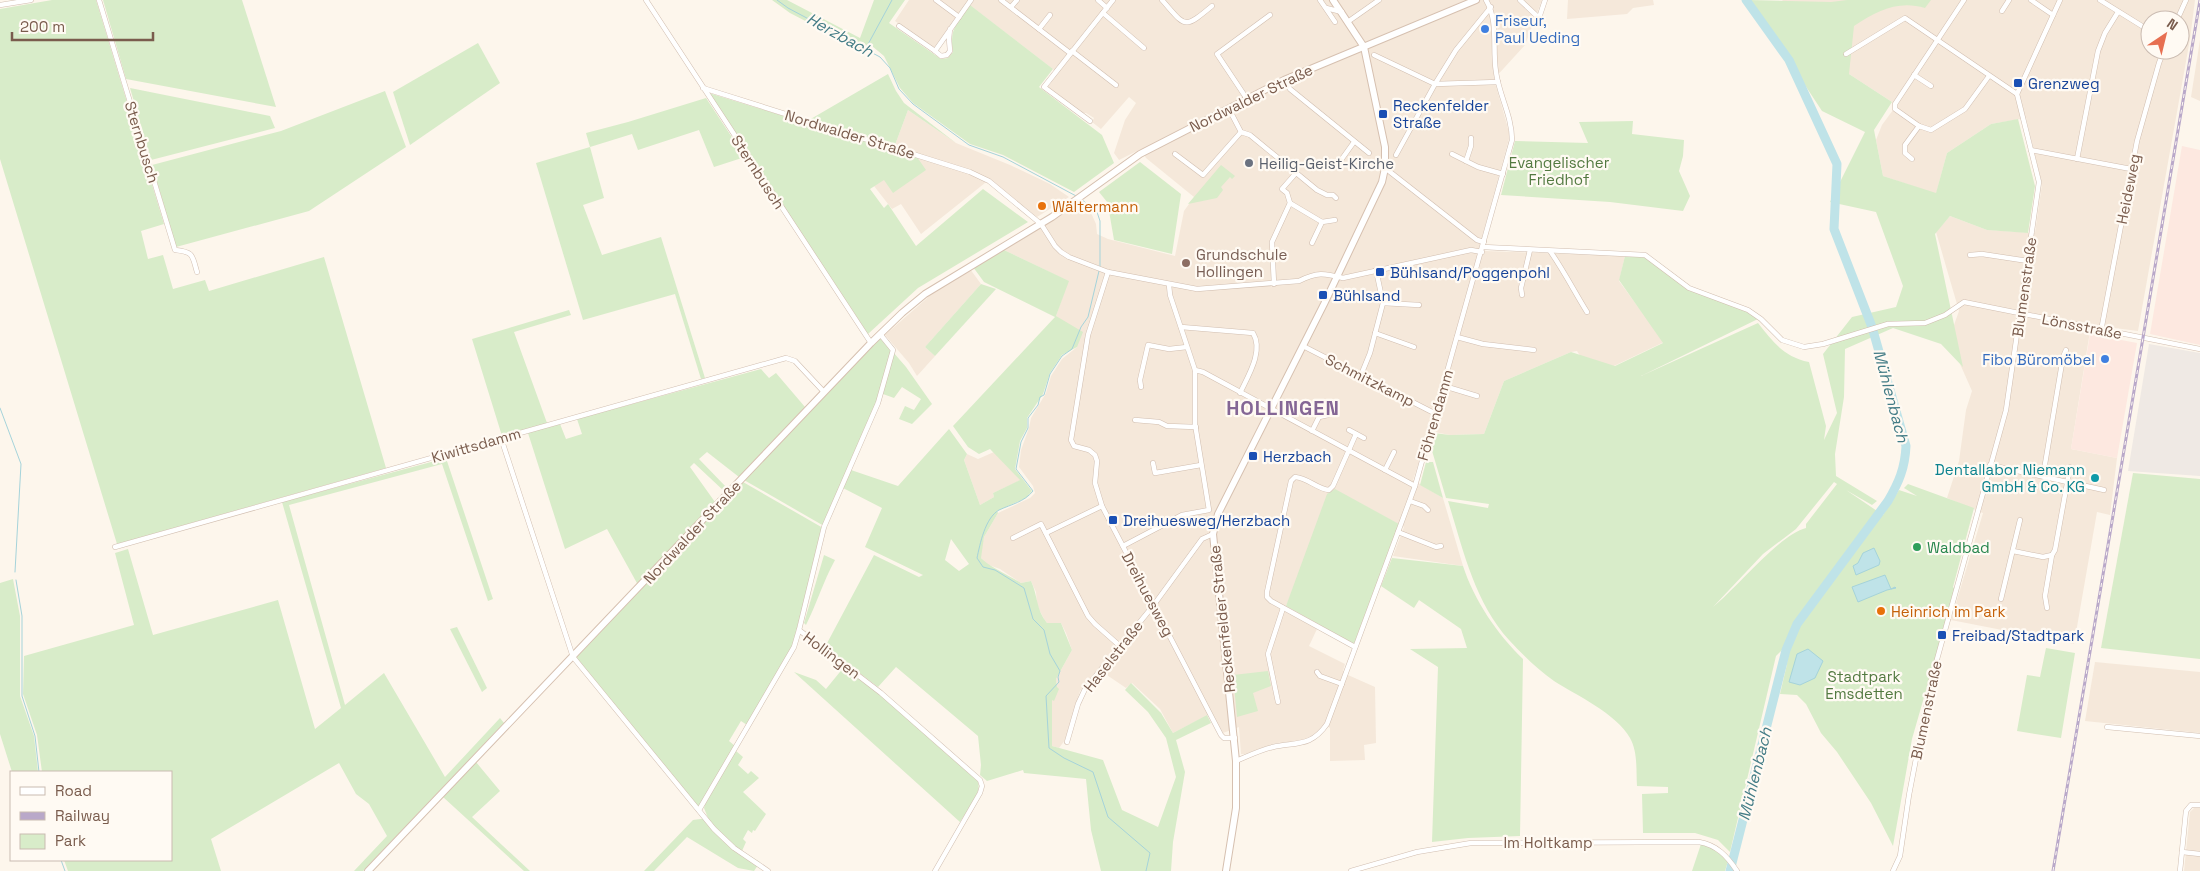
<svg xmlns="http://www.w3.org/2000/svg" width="2200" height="871" font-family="'Space Grotesk',sans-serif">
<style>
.residential{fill:#f5e8da;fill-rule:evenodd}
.commercial{fill:#fde8e0}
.industrial{fill:#efe9e4}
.green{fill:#d8ecc9;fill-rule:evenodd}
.water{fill:#bfe3e8;stroke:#a5d3da}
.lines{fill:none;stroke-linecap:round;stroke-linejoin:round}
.stream{stroke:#a5d3da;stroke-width:1}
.river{stroke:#bfe3e8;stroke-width:9}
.street-casing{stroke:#d1beb0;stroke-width:5.5}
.secondary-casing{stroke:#d6c0b0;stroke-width:8}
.street{stroke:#fff;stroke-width:4.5}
.secondary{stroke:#fff;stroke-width:6}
.rail-casing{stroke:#b9a8c9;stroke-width:3}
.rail{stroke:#fffaf3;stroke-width:1;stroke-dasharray:4;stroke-linecap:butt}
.shop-dot{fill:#3f7fe0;stroke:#fffaf3;stroke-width:2}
.transit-dot{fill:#1a4fb4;stroke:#fffaf3;stroke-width:2}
.worship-dot{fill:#6b7280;stroke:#fffaf3;stroke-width:2}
.food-dot{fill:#e8710a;stroke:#fffaf3;stroke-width:2}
.education-dot{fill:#8d6e63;stroke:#fffaf3;stroke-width:2}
.culture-dot{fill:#0f9aa8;stroke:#fffaf3;stroke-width:2}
.leisure-dot{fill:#2e9e5b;stroke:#fffaf3;stroke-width:2}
.labels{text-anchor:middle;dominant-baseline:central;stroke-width:4.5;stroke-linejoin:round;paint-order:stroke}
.shop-label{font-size:15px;fill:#366cbe;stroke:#fffaf3;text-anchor:start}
.transit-label{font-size:15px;fill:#164399;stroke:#fffaf3;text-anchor:start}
.street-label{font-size:15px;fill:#7a5c4d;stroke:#fffaf3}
.park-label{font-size:15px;fill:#537a41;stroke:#fffaf3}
.worship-label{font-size:15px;fill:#5b616d;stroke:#fffaf3;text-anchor:start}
.food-label{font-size:15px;fill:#c56008;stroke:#fffaf3;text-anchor:start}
.education-label{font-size:15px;fill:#785e54;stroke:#fffaf3;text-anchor:start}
.culture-label{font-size:15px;fill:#0d838f;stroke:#fffaf3;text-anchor:end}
.leisure-label{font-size:15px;fill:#27864d;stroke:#fffaf3;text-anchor:start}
.water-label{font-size:16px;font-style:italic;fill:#437c86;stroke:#fffaf3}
.district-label{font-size:20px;font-weight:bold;letter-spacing:1px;fill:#846695;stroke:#fffaf3}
</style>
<rect width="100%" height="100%" fill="#fdf6ec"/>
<!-- residential -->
<g class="residential">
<path d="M909 0H1542L1525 45 1494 79 1509 132V139L1479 248 1486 251 1625 256 1619 281 1664 342 1593 376 1577 351 1571 352 1504 381 1484 434 1450 435 1429 431 1413 480 1443 498 1463 566 1393 556 1404 527 1335 490 1284 611 1317 629 1309 646 1345 664 1343 671 1348 675 1375 687 1376 743 1364 745 1365 760 1330 761V728L1325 724 1319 731 1301 742 1276 743 1245 754H1241L1239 727 1223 733 1212 713 1173 733 1160 709 1132 683 1126 688 1098 669 1080 691 1065 740 1059 748 1052 746V699L1057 687 1056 679 1072 650 1066 633 1061 623H1047L1044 619 1037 605 1036 592 1031 581 1021 583 1000 569 986 564 981 558V549L984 537 998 513 1030 498 1035 493 1033 486 1019 467 1021 450 1029 428 1031 418 1046 393 1051 376 1062 359 1077 347 1056 316 1068 281 1004 250 1081 203 1092 215 1096 224 1097 234 1108 239 1175 256 1184 211 1194 197 1146 158 1141 149 1119 160 1114 153 1125 120 1136 103 1129 97 1101 129 1092 122 1094 118 1086 113H1082L1048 87 1058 73 967 3 934 48 895 21Z"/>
<path d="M1568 0H1653L1654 5 1633 8 1627 14 1567 19Z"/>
<path d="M1782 0H2195L2190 39 2138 331 2091 325 2071 449 2117 458 2110 515 2097 512 2074 644 1951 620 1983 513 1947 498 1959 461 1966 410 1972 391 1949 339 1959 311 1936 232 1950 216 1987 230 2035 233 2042 184 2026 118 1991 124 1947 153 1936 194 1883 176 1876 140 1882 125 1893 110 1892 102 1849 74ZM2150 20H2180V50H2150Z"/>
<path d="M2200 40V101L2191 97Z"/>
<path d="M908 110 956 143 1010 165 1050 184 1069 197 1037 217 990 179 921 234 901 204 892 209 874 186 917 158 918 154 895 145Z"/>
<path d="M970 269 981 284 925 347 935 356 917 376 909 363 885 335 933 293Z"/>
<path d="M994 452 1021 480 993 493 994 497 980 505 964 460 967 454 978 459Z"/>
<path d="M2095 662 2200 672V733L2085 721Z"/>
<path d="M2194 808H2200V871H2184L2190 812Z"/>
</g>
<!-- commercial -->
<g class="commercial">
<path d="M2182 146 2200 150V345L2150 334Z"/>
<path d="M2090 334 2137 343 2117 458 2071 449Z"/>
</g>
<!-- industrial -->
<path class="industrial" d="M2149 344 2200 353V476L2128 471Z"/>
<!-- green -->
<g class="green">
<path d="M52 0H96L164 224 141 231 148 259 163 255 173 289 205 280 209 291 324 257 386 468 117 544 0 159V9Z"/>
<path d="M103 0H242L276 107 126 79Z"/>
<path d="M772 0H787L860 38 874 0H905L889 23 941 59 948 58 953 52C949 29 957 23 970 5L1053 69 1039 87 1102 135 1114 163 1074 192 1003 155 970 144 913 103 900 88 884 56 872 46 867 53 790 13Z"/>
<path d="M1749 0 1831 2 1847 0H1931L1925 8C1898 0 1877 11 1854 26L1849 74 1892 102 1874 130 1883 176 1936 193 1947 153 1991 124 2018 119 2035 186 2028 233 1987 230 1950 216 1935 234 1963 367 1941 344 1893 328 1845 349 1844 397 1835 454 1836 476 1877 501 1872 505 1846 490 1883 515 1899 490 1917 496 1904 488 1908 484 1974 508 1953 587 1955 589 1912 739 1893 846 1871 803 1837 752 1821 733 1806 704 1797 695 1780 694 1787 664 1789 643 1776 656 1730 852 1718 840 1695 833H1643L1642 794 1668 793V787L1637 786C1636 771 1638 752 1630 738 1617 714 1576 695 1554 681 1538 670 1522 654 1509 640 1474 601 1463 549 1448 501L1488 508 1489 504 1446 498 1430 444 1434 433 1450 435 1484 434 1504 381 1571 352 1615 366 1663 343 1619 280 1625 256 1645 257 1688 289 1748 311 1758 319 1641 376 1758 323C1773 342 1784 357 1809 362L1826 426 1824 440 1837 413 1823 354 1852 317 1896 307 1903 286 1876 212 1830 202 1865 132 1822 111ZM1834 482 1837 484 1806 524V528C1780 534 1736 589 1713 607L1763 554 1796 529Z"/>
<path d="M478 43 500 83 410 145 393 92Z"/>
<path d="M888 74 896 91 904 103 956 143 908 110 895 145 809 120Z"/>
<path d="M130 88 270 116 275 128 151 160Z"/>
<path d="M385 91 406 147 309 211 176 247 152 165 281 131Z"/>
<path d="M709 93 917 157 926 170 893 193 884 180 870 189 884 208 888 204 916 246 983 189 1028 222 918 288 868 334Z"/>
<path d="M706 98 745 157 714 167 699 130 638 150 632 134 590 147 604 198 583 205 602 255 661 237 705 378 701 379 675 294 583 320 536 163 590 147 586 133 628 122Z"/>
<path d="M1633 121 1632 134 1684 140 1683 156 1679 171 1690 196 1683 211 1610 202 1501 195 1515 141 1588 143 1579 122Z"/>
<path d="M1140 162 1181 194 1172 254 1114 240 1109 211 1112 208 1099 192Z"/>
<path d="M1221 165 1235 176 1232 179 1230 177 1221 187 1223 190 1217 198 1188 204Z"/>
<path d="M1004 250 1069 281 1056 316 1083 332 1077 347 1062 355 1050 373 1043 394 1027 418V428L1020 441 1015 469 1032 491 1026 498 997 511 998 513 984 537 981 558C988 566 1010 576 1021 583L1031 581C1038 596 1036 610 1047 623H1061L1072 650 1056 679 1057 687 1059 689 1054 701 1052 700V746L1103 760 1122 810 1158 827 1176 777 1166 738 1148 712 1125 690 1131 683 1161 713 1173 733 1207 715 1211 723 1176 740 1185 772 1173 842 1171 871H1101L1091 830 1086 779 1024 773 1023 770 987 781 980 775 981 765 978 736 896 667 878 687 825 647 874 555 919 577 923 575 865 547 882 508 843 488 851 470 898 486 949 429 967 454 964 460 980 505 994 497 993 493 1020 480 990 449 979 454 968 447 953 426 1055 317 984 282 973 267ZM951 539 969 564 959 571 945 560Z"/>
<path d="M981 284 996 289 935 356 925 347Z"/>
<path d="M569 310 571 315 514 332 547 423 502 436 472 339Z"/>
<path d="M880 337 891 350 876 404 824 526 744 480Z"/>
<path d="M893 352 906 367 932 404 912 424 899 419 905 406 914 410 921 399 902 387 894 398 883 394Z"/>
<path d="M761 369 769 378 776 373 805 407 739 477 707 452 699 459 728 489 725 492 694 463 690 467 715 502 638 585 607 529 565 549 528 433 560 424 566 439 582 434 577 419Z"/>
<path d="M446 458 493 599 488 601 442 464 289 505 345 705 384 673 445 777 500 718 504 723 363 871H354L387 836 369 804 356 794 339 763 211 839 221 871H68L64 860H171V772H42L37 735 23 694 24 656 134 625 115 553 128 549 153 635 278 600 315 729 341 708 282 502Z"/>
<path d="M1426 462H1433L1443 498 1420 485Z"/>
<path d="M2133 473 2200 479V659L2101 648Z"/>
<path d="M743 482 823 528 792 647 747 725 741 721 729 741 735 746 699 808 575 657Z"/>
<path d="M1335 489 1399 524 1354 644 1286 606 1327 494Z"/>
<path d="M824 555 835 560C823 582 817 603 806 625L804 623Z"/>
<path d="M1392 558 1463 566C1474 600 1497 634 1523 659L1520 836 1468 838 1432 842 1438 667 1410 649 1467 648 1461 629 1419 600 1414 608 1381 586Z"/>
<path d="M13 579 20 616V696L34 736 38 772H12L0 734V583Z"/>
<path d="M457 627 487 688 482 692 450 629Z"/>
<path d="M2046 648 2075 653 2061 738 2017 731 2027 675 2040 677Z"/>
<path d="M844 667 877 692 978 781C982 794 967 811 960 822L794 672 816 680 826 689Z"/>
<path d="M1268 671 1271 686 1253 693 1258 711 1237 717 1233 675Z"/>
<path d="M736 751 743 757 738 765 748 774 751 771 759 778 743 792 766 814 755 831 753 830 752 833 748 830 743 839 746 842 742 851 760 862 754 871 738 868 687 837 654 871H644L693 820 708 818 704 808 706 801Z"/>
<path d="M476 762 500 791 472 817 530 871H524L443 797Z"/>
<path d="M1701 844C1712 846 1720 852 1728 861L1725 871H1692Z"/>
</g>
<!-- water -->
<g class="water">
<path d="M1874 548 1880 561 1879 565 1856 575 1853 566 1858 563 1863 553Z"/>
<path d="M1885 575 1891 589 1895 587 1896 588 1887 590 1858 602 1852 587Z"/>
<path d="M1808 649 1823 661 1815 678 1800 685 1789 682 1797 654Z"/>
</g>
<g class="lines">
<!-- stream -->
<g class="stream">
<path d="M777 0 788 8 880 57 890 68 899 89 913 104 969 145 1003 157 1078 197"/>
<path d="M866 48 892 0"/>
<path d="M1081 199 1097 212 1100 221V267"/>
<path d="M1099 271 1088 317 1081 327 1072 349 1062 356 1050 374 1044 395 1040 397 1038 405 1028 418V428L1021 442 1016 469 1033 491C1024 502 1012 504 999 510 985 518 980 544 977 558L983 567 995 570 1024 588 1033 619 1044 630 1050 654 1060 671 1058 677 1059 682 1046 696 1049 748 1064 758 1093 772 1108 817 1150 853 1146 871"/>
<path d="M0 408 21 464 15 572"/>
<path d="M16 580 22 616V696L35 736 39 772"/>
<path d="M61 860 65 871"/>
</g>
<!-- river -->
<path class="river" d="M1730 871 1786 650 1797 624 1888 501C1899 482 1905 468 1906 446L1872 327 1834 229 1837 164 1789 60 1746 0"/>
<!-- street casing -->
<g class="street-casing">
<g id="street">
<path d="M99 0 175 250C194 252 192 255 197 272"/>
<path d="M646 0 871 343"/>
<path d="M936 0 959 17"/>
<path d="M1001 0 1070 53"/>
<path d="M1098 0 1107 8"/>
<path d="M1162 0C1186 27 1183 30 1212 6"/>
<path d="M1320 0 1335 22"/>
<path d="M1520 0 1539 18 1545 0"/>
<path d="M1964 0 1895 104V109L1919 126 1931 130 1965 109 1989 76"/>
<path d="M2031 0 2053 15"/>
<path d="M2100 0 2150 31"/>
<path d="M0 5 31 0"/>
<path d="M1011 7 1017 0"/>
<path d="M1326 8 1342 12"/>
<path d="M2002 11 2009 0"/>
<path d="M1103 13 1144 48"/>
<path d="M2177 20 2186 0"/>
<path d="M1349 21 1379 0"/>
<path d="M899 26 935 51"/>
<path d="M950 29 949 39 950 51 947 55 941 56 935 51 971 0"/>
<path d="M1039 29 1050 15"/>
<path d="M1072 51 1116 85"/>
<path d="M1846 54 1905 18 2017 94"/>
<path d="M1374 55 1435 84 1498 82"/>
<path d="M1914 75 1931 86"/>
<path d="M1284 80 1290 89 1369 153"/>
<path d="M703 88 970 172 989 181 1041 224 1055 246 1061 252 1069 257 1108 272 1197 289 1299 281C1317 272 1324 273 1343 278L1471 250 1482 252"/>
<path d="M1247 99 1217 54 1270 15"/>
<path d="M1229 109 1241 132 1250 135 1317 190 1327 195H1333L1336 198"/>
<path d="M1090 121 1044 87 1113 0"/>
<path d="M2031 150 2131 169"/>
<path d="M1175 154 1203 175 1241 132"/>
<path d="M1452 154 1478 167 1503 174"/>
<path d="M1396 155 1435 84 1456 50 1491 7"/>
<path d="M1912 159 1905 153V145L1919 126"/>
<path d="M2077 159 2098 51 2105 33 2118 12"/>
<path d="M1466 161 1471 146V138"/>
<path d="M1336 167 1354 142"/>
<path d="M1385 168 1477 240 1484 242"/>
<path d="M1290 203 1322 222 1312 243"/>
<path d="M1322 222 1335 220"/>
<path d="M1483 247 1645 255 1689 288 1748 310 1761 319 1782 340 1804 347 1823 344 1888 324 1925 323 1945 315 1964 302 2200 349"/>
<path d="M1550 251C1564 271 1574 291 1587 312"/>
<path d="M1970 255 1982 254 2028 261"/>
<path d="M1108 272 1088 335 1071 440 1074 446 1089 450 1095 455 1097 461 1095 483 1102 506 1221 735 1224 738H1235"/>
<path d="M1274 284 1272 242 1290 203 1287 193 1282 189 1296 173"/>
<path d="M1522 295 1521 288 1530 250"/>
<path d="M1383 303 1419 305"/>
<path d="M1181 327 1253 333C1264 351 1248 376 1240 393"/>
<path d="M2101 331 2137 141 2159 63 2164 50"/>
<path d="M1375 333 1414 347"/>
<path d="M880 334 893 350 878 403 824 527 799 630 881 693 980 780 982 786 980 793 935 871"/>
<path d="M1457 337 1483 344 1534 350"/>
<path d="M1303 346 1436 414"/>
<path d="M1195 370 1203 372 1415 486"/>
<path d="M1361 375 1370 353 1383 303 1376 270"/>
<path d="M1444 386 1477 396"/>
<path d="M1141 387 1140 380 1148 345 1169 349 1187 347"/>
<path d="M1316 408 1319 417 1328 415"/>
<path d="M1135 420 1159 422 1167 426 1196 427"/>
<path d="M1349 430 1364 438"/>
<path d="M1312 431 1319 417"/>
<path d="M501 438 573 657 714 829 734 848 768 871"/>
<path d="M1153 463 1155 473 1201 465"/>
<path d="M1990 465 2104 490"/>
<path d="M1385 470 1394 452"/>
<path d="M2043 476 2063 357 2066 350"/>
<path d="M1410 501 1424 506 1428 510"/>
<path d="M1398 532 1436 547 1441 546"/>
<path d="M1046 533 1102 506"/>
<path d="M1013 538 1041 524 1088 616 1095 624 1120 646"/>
<path d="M1123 546 1182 515 1209 510 1195 424V370L1170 295 1169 285"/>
<path d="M115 547 786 358 795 361 824 392"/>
<path d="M2013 551 2043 557 2052 555"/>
<path d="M2001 599 2020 520"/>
<path d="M2047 608 2045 596 2052 555 2055 550 2070 467"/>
<path d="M1355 647 1271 601 1267 597V592L1291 481 1295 477C1308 478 1317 489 1329 490L1333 486 1356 434"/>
<path d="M1317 672 1320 676 1342 684"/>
<path d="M1278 702 1268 654 1283 608"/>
<path d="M2107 727 2200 736"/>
<path d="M1067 742 1078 704 1085 689 1153 606 1202 539 1213 534"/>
<path d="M1236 761C1248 756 1260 750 1273 747 1297 742 1311 747 1327 724L1415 486 1512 140C1512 116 1499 95 1496 72 1492 48 1499 22 1486 0"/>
<path d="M699 810 794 647 799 630"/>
<path d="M2182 852 2200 854"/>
<path d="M1351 871 1417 852 1471 843 1699 842C1717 845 1727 856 1737 871"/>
<path d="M1893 871 1900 856 1909 795 1931 681 2006 410 2039 182 2017 94 2060 0"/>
<path d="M2180 871 2186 811 2191 805H2200"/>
</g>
</g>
<!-- secondary casing -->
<g class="secondary-casing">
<g id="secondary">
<path d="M368 871 871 343 902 313 925 294 1052 217 1140 154 1284 80 1476 0"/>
<path d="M1226 871 1236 808V761L1213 534 1218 514 1324 304 1382 182 1385 168V147L1364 47 1333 0"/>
</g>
</g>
<!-- street -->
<use href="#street" class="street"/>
<!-- secondary -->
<use href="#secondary" class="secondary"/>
<!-- rail casing -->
<g class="rail-casing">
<path id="rail" d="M2053 871 2200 0"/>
</g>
<!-- rail -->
<use href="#rail" class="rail"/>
</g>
<!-- markers -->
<g class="shop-dot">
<circle cx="1485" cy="29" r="5"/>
<circle cx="2105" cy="359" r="5"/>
</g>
<g class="transit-dot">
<rect x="2013" y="78" width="10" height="10" rx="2.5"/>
<rect x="1378" y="109" width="10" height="10" rx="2.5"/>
<rect x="1375" y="267" width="10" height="10" rx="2.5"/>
<rect x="1318" y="290" width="10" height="10" rx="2.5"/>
<rect x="1248" y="451" width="10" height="10" rx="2.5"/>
<rect x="1108" y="515" width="10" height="10" rx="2.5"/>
<rect x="1937" y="630" width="10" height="10" rx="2.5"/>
</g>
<circle class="worship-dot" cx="1249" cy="163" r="5"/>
<g class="food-dot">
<circle cx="1042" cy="206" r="5"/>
<circle cx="1881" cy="611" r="5"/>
</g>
<circle class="education-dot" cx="1186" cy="263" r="5"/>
<circle class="culture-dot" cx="2095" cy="478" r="5"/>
<circle class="leisure-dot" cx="1917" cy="547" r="5"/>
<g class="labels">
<!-- shop labels -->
<g class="shop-label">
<text x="1495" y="20">Friseur,<tspan x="1495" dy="17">Paul Ueding</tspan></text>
<text x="2095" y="359" text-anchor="end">Fibo Büromöbel</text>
</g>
<!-- transit labels -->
<g class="transit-label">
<text x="2028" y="83">Grenzweg</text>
<text x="1393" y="105">Reckenfelder<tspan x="1393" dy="17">Straße</tspan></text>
<text x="1390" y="272">Bühlsand/Poggenpohl</text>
<text x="1333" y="295">Bühlsand</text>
<text x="1263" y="456">Herzbach</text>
<text x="1123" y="520">Dreihuesweg/Herzbach</text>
<text x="1952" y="635">Freibad/Stadtpark</text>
</g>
<!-- street labels -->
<g class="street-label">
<text transform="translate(1251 98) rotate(-26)">Nordwalder Straße</text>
<text transform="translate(850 134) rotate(17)">Nordwalder Straße</text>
<text transform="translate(142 142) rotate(73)">Sternbusch</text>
<text transform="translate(758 172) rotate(57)">Sternbusch</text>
<text transform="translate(2128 189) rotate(-79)">Heideweg</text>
<text transform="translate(2024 287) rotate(-82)">Blumenstraße</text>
<text transform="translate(2082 326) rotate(11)">Lönsstraße</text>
<text transform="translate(1370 380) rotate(27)">Schmitzkamp</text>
<text transform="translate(1435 415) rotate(-74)">Föhrendamm</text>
<text transform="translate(476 445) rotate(-16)">Kiwittsdamm</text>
<text transform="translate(692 532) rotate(-47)">Nordwalder Straße</text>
<text transform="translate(1148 594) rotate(62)">Dreihuesweg</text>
<text transform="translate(1222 619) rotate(-96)">Reckenfelder Straße</text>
<text transform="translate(832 655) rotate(37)">Hollingen</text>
<text transform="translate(1113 656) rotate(-52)">Haselstraße</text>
<text transform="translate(1926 710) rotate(-78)">Blumenstraße</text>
<text x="1548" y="842">Im Holtkamp</text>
</g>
<!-- park labels -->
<g class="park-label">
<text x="1559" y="162">Evangelischer<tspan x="1559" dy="17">Friedhof</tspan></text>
<text x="1864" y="676">Stadtpark<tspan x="1864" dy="17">Emsdetten</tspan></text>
</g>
<!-- worship labels -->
<g class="worship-label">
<text x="1259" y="163">Heilig-Geist-Kirche</text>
</g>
<!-- food labels -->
<g class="food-label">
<text x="1052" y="206">Wältermann</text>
<text x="1891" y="611">Heinrich im Park</text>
</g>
<!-- education labels -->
<g class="education-label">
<text x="1196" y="254">Grundschule<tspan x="1196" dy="17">Hollingen</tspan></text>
</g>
<!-- culture labels -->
<g class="culture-label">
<text x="2085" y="469">Dentallabor Niemann<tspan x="2085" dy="17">GmbH &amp; Co. KG</tspan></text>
</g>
<!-- leisure labels -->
<g class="leisure-label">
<text x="1927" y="547">Waldbad</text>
</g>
<!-- water labels -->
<g class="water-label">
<text transform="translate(840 35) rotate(29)">Herzbach</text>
<text transform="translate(1891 396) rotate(75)">Mühlenbach</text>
<text transform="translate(1755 774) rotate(-76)">Mühlenbach</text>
</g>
<!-- district labels -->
<g class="district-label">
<text x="1283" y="408">HOLLINGEN</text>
</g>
</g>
<!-- legend -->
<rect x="10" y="771" width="162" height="90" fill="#fffaf3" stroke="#cabbb1"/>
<rect x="20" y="787" width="25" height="8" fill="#ffffff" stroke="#cabbb1"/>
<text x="55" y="796" font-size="15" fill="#7a5c4d">Road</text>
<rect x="20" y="812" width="25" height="8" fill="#b9a8c9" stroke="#cabbb1"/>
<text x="55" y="821" font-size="15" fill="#7a5c4d">Railway</text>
<rect x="20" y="834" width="25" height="15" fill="#d8ecc9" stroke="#cabbb1"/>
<text x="55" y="846" font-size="15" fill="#7a5c4d">Park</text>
<!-- north arrow -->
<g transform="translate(2165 35) rotate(35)"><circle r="24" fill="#fffaf3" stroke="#cabbb1"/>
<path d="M0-4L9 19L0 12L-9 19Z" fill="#e76f51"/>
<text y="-8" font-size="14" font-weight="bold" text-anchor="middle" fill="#7a5c4d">N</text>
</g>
<!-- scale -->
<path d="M12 32v8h141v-8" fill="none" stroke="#7a5c4d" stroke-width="2.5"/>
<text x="20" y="32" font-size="15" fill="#7a5c4d" stroke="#fffaf3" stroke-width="4" paint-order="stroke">200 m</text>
</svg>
